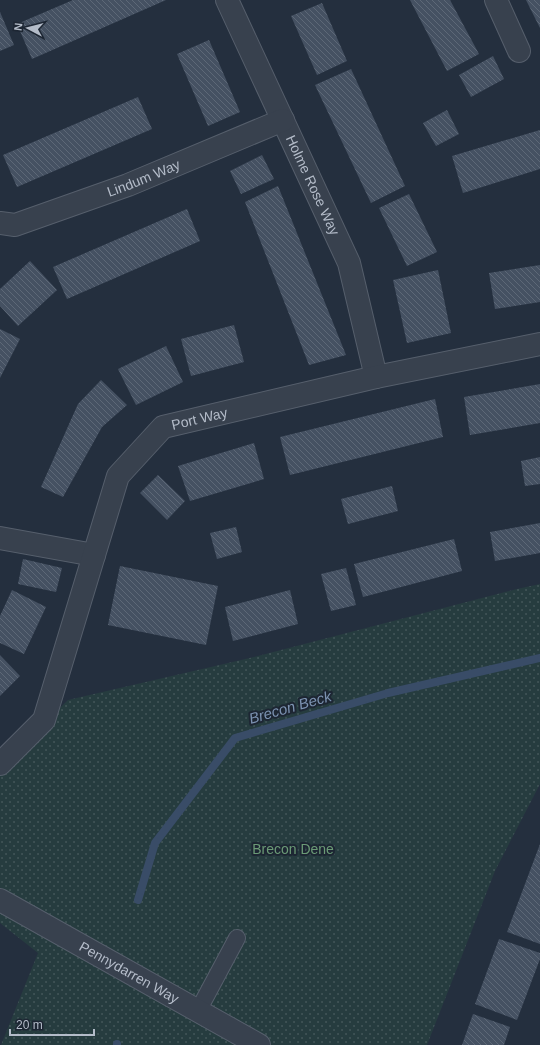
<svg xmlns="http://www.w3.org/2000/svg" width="540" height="1045" font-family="Arial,sans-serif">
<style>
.park{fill:url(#park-dots)}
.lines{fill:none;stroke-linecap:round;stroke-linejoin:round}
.stream{stroke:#394c67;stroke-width:8}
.building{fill:url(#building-back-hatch)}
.lane-casing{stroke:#565f6c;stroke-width:18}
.street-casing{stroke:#565f6c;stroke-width:24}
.lane{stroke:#38414e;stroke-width:16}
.street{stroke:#38414e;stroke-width:22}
.labels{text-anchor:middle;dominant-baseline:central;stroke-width:4;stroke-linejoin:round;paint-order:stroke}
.street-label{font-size:14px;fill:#b4bcc9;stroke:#1d2633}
.park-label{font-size:14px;fill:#6b9a76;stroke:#1d2633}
.water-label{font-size:15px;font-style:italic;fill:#7c92b1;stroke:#1d2633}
</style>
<defs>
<pattern id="park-dots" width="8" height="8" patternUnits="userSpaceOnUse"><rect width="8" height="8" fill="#263c3f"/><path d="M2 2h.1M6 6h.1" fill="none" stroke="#435659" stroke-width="1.8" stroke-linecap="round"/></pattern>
<pattern id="building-back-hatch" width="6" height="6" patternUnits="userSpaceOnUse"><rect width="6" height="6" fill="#455162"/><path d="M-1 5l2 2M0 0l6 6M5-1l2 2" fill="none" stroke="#5d6877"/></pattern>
</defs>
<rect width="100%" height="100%" fill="#242f3e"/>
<!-- park -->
<path class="park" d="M540 584V784L495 871 427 1045H1L38 953 0 923V766L68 700 254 657 517 589Z"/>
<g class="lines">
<!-- stream -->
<g class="stream">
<path d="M138 900 155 843 235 738 388 693 540 658"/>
<path d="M117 1045V1044"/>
</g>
</g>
<!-- building -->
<g class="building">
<path d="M73 0H166L32 59 17 24Z"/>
<path d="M410 0H450L479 54 447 71Z"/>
<path d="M526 0H540V28Z"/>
<path d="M322 3 347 61 317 75 291 16Z"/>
<path d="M0 12 14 45 0 51Z"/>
<path d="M209 40 240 112 208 126 177 54Z"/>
<path d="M493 56 504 79 471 97 459 75Z"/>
<path d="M351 69 405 186 371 203 315 85Z"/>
<path d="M138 97 152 129 17 187 3 155Z"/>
<path d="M447 110 459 134 436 146 423 123Z"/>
<path d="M540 130V169L463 193 452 156Z"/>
<path d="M262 155 274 179 241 194 230 171Z"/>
<path d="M278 186 346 355 309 365 245 202Z"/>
<path d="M409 194 437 252 407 266 379 208Z"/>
<path d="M187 209 200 241 67 299 53 267Z"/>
<path d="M30 261 57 290 18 326 0 306V289Z"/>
<path d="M540 265V302L495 309 489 273Z"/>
<path d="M438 270 451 333 407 343 393 280Z"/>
<path d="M234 325 244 362 191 376 181 339Z"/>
<path d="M0 329 20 339 0 378Z"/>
<path d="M166 346 183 382 136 405 118 369Z"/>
<path d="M101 380 127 405 102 427 63 497 41 487 78 404Z"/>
<path d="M540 384V423L470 435 464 397Z"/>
<path d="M435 399 443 437 290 475 280 437Z"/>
<path d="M254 443 264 479 190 501 178 466Z"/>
<path d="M540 457V484L525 486 521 461Z"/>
<path d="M158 475 185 501 167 520 140 493Z"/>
<path d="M392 486 398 511 348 524 341 499Z"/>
<path d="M540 523V553L495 561 490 532Z"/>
<path d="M236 527 242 552 217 559 210 533Z"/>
<path d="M454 539 462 571 363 597 354 564Z"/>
<path d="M23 559 62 568 56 592 18 584Z"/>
<path d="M120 566 218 586 206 645 108 625Z"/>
<path d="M346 568 356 605 331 611 321 574Z"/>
<path d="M12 590 46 607 24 654 0 643V616Z"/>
<path d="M290 590 298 624 233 641 225 607Z"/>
<path d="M0 655 20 676 0 696Z"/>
<path d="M540 844V944L507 932Z"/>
<path d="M499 939 540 953V959L517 1020 475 1004Z"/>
<path d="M473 1014 510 1027 504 1045H462Z"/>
</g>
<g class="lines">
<!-- lane casing -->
<g class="lane-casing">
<path id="lane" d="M198 1011 237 938"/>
</g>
<!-- street casing -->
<g class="street-casing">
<g id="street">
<path id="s1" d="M227 0 349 263 376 377"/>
<path d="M496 0 519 51"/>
<path id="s2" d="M0 223 15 225 128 185 283 120"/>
<path d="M0 538 94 555"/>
<path id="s3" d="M0 764 44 720 118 476 163 427 376 377 540 344"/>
<path id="s4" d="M0 900 259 1045"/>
</g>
</g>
<!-- lane -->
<use href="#lane" class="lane"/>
<!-- street -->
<use href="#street" class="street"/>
</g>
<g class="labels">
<!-- street labels -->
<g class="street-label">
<text stroke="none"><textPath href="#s2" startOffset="152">Lindum Way</textPath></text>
<text stroke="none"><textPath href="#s1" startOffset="204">Holme Rose Way</textPath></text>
<text stroke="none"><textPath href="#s3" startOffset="421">Port Way</textPath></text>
<text stroke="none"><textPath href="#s4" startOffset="148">Pennydarren Way</textPath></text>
</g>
<!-- park labels -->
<g class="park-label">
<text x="293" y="849">Brecon Dene</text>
</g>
<!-- water labels -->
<g class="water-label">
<text transform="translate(290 707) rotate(-16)">Brecon Beck</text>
</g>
</g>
<!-- north arrow -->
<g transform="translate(28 28) rotate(277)" stroke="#1d2633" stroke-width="3" paint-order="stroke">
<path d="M0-3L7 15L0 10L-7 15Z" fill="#b4bcc9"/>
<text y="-6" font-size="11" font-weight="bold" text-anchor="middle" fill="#b4bcc9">N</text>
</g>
<!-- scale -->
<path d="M10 1029v6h84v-6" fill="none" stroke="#b4bcc9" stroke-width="2"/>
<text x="16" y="1029" font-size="12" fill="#b4bcc9" stroke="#1d2633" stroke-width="3" paint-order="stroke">20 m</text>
</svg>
